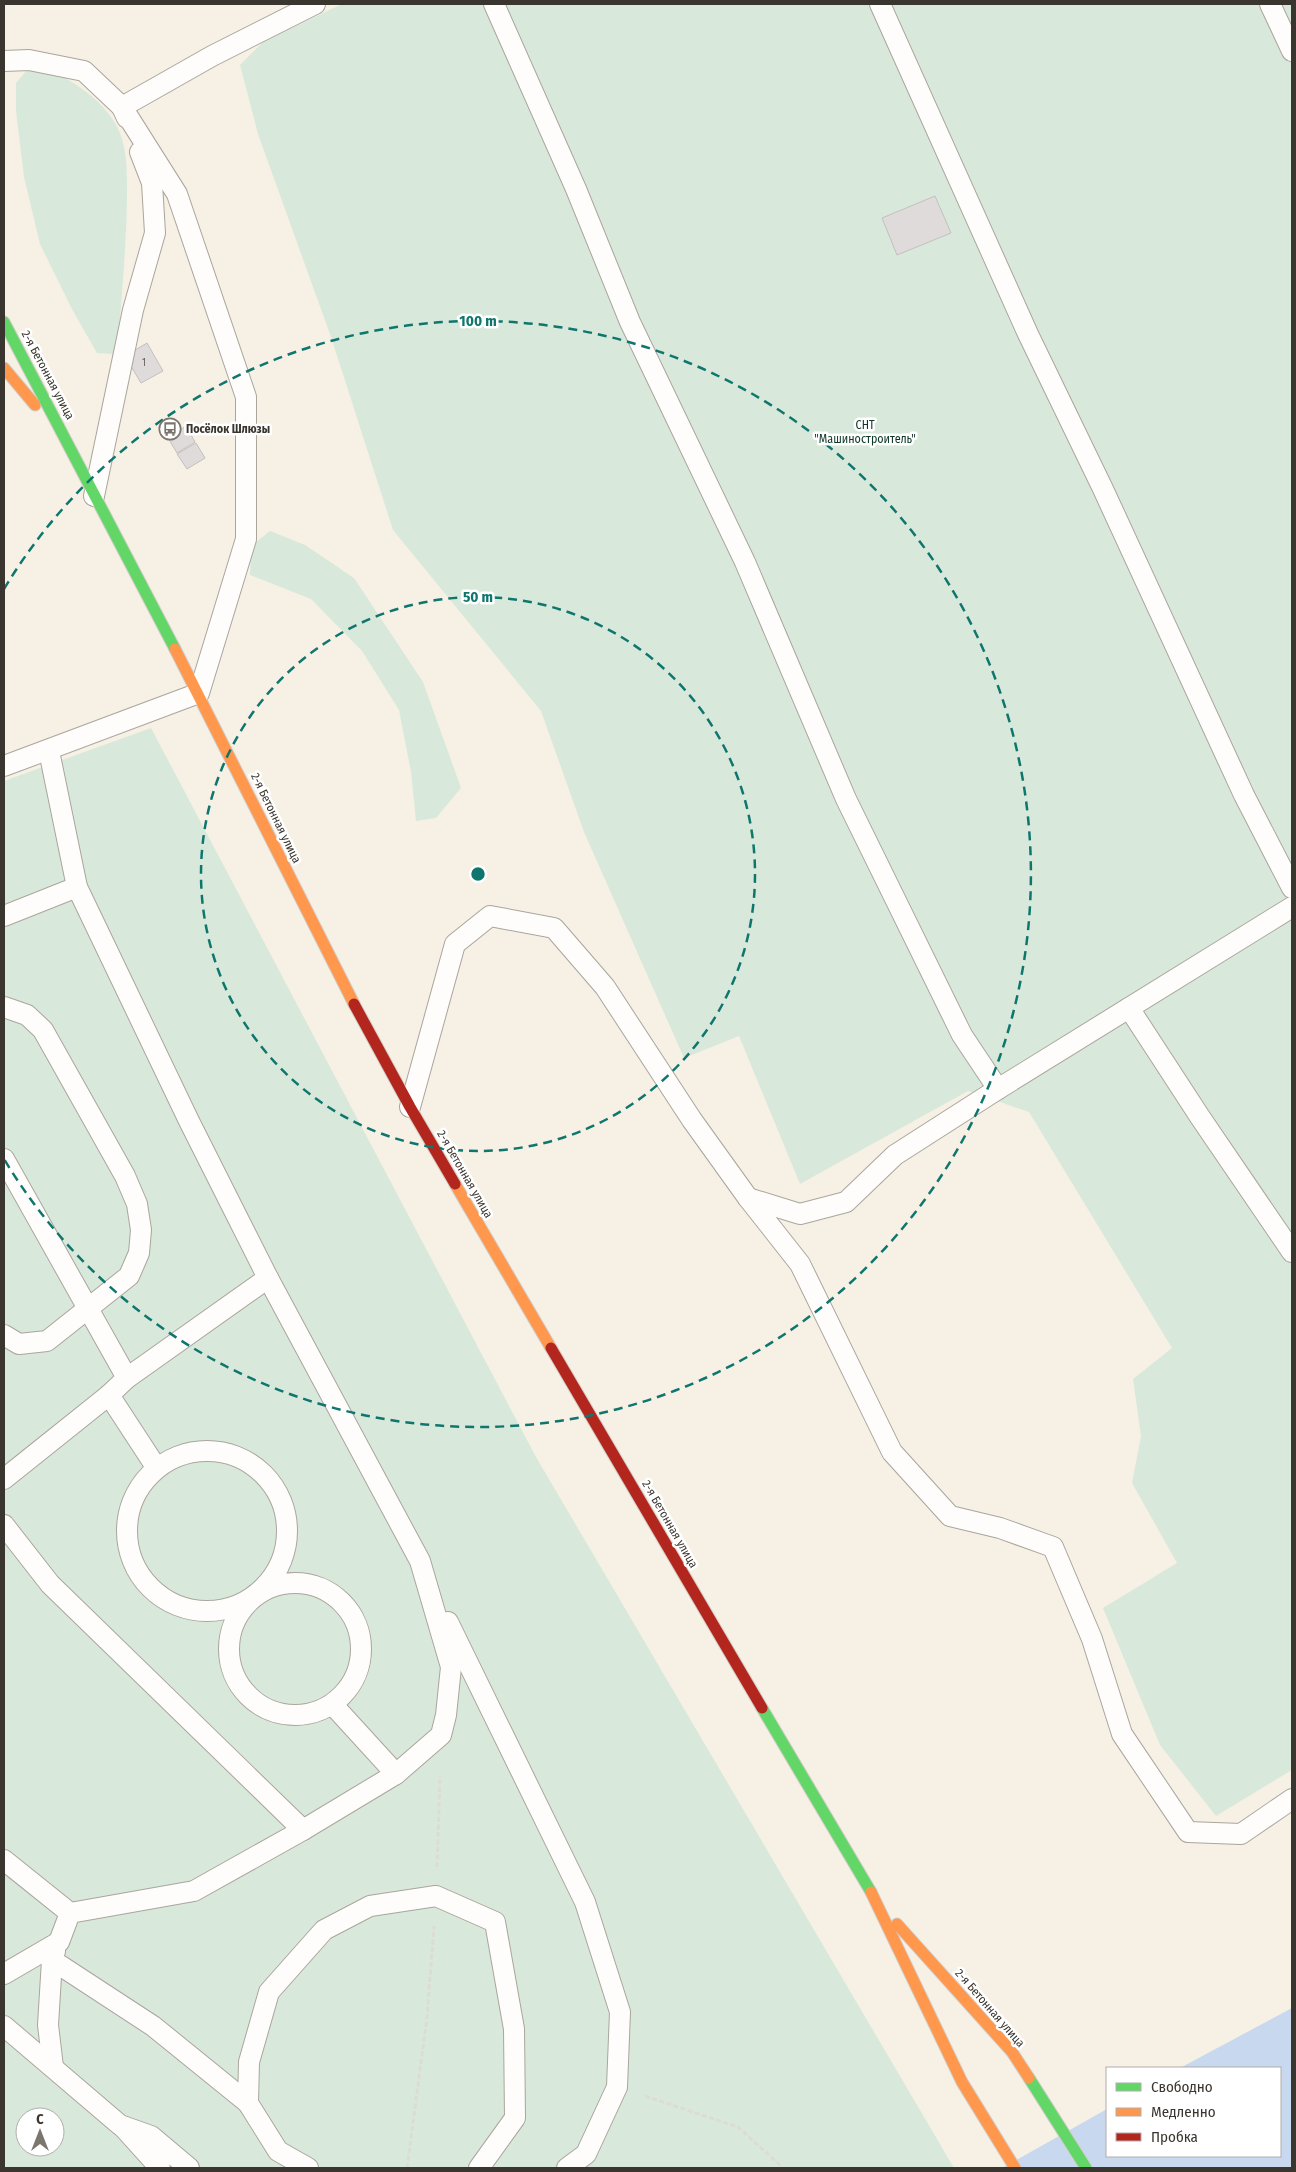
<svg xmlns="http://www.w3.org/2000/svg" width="1296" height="2172" font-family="'Fira Sans Condensed',sans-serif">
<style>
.green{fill:#d8e9db;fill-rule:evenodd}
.water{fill:#c7d8ef}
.building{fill:#dedbda;stroke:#c3c0bf}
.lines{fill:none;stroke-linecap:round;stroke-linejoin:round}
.lane-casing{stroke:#aaa59d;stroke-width:22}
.fast-casing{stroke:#d1cdc8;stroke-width:13}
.slow-casing{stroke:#d1cdc8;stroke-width:13}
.jam-casing{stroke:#d1cdc8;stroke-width:13}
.path{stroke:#dcdbd7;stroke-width:3;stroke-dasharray:5 2.5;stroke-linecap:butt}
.lane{stroke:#fefdfb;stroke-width:20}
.fast{stroke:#63d668;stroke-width:11}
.slow{stroke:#ff974d;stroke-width:11}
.jam{stroke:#b3261e;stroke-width:11}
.ring{fill:none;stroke:#0f766e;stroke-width:2.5;stroke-dasharray:9 6}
.labels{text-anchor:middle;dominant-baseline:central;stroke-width:5;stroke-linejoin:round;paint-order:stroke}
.number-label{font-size:10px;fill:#66615c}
.street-label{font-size:12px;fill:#3a352e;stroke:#fff}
.park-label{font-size:12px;fill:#0c3626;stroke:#fff}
.poi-label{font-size:12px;font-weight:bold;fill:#3a352e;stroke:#fff;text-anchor:start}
.centre{fill:#0f766e;stroke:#fff;stroke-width:2.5}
.ring-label{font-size:15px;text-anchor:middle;font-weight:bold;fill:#0f766e;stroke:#fff;stroke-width:5;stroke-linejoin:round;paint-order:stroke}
</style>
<rect width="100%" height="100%" fill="#f6f0e5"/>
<!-- green -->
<g class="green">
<path d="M342 4H1292V1770L1216 1816 1160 1745 1103 1608 1177 1563 1132 1483 1141 1436 1133 1379 1172 1348 1029 1112 968 1091 800 1184 739 1036 684 1058 584 832 541 711 393 530 331 337 258 134 240 65 264 41Z"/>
<path d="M47 68C76 83 107 102 120 133 128 154 127 179 127 201 126 248 122 295 118 342L113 354 97 353 73 311 40 244 24 177 16 111V83L27 70Z"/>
<path d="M270 531 305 545 354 578 423 682 461 788 436 818 416 821 411 772 399 710 362 651 311 599 250 575 251 546Z"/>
<path d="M151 728 536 1457 954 2168H4V781ZM25 2117H55V2147H25Z"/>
</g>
<!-- water -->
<path class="water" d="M1292 2008V2168H1002L1107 2109V2156H1280V2068H1180Z"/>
<!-- building -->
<g class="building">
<path d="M935 196 951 233 897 255 882 218Z"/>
<path d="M147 343 163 371 141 383 125 356Z"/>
<path d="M186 426 195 442 177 453 168 438Z"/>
<path d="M196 443 205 458 187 469 177 454Z"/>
</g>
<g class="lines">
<!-- lane casing -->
<g class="lane-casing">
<g id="lane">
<path d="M494 4 576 189 630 322 745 562 846 799 962 1035 998 1089"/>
<path d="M880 4 1028 334 1103 489 1244 795 1292 888"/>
<path d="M1270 4 1292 51"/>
<path d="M4 61 29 60 84 71 122 107 177 194 246 397V539L199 693 4 766"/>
<path d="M127 118 122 107 212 56 315 4"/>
<path d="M94 496 133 310 155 233 152 183 140 152"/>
<path d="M49 751 77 887"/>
<path d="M4 916 77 887 189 1121 268 1278 420 1561 451 1667 446 1715 441 1735 396 1774 303 1830 194 1891 70 1913 59 1942 4 1974"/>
<path d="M4 1007 27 1015 43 1030 125 1176 137 1204 141 1230 139 1253 129 1276 47 1341 19 1344 4 1335"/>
<path d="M1129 1008 1200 1117 1292 1252"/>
<path d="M410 1107 455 944 490 916 554 928 605 987 692 1120 748 1198 800 1264 892 1452 950 1516 1000 1528 1053 1547 1092 1639 1122 1734 1188 1832 1241 1834 1292 1799"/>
<path d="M4 1159 127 1378"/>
<path d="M748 1198 800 1214 846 1202 895 1155 998 1089 1292 907"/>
<path d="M109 1395 156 1467"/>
<circle cx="207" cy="1531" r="80"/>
<path d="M4 1479 109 1395 127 1378 268 1278"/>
<path d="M4 1525 50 1584 303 1830"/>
<circle cx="295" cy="1649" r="66"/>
<path d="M448 1622 585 1902 620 2012 617 2087 586 2154 567 2168"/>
<path d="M333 1705 396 1774"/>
<path d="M4 1860 70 1913"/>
<path d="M52 1960 153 2026 248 2103"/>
<path d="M4 2026 120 2125 151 2136 189 2168"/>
<path d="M53 2067 48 2025 52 1960 55 1951"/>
<path d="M123 2127 160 2168"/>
<path d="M308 2168 278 2151 248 2103 249 2062 269 1992 324 1930 370 1906 436 1896 495 1922 514 2029 515 2118 479 2168"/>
</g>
</g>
<!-- fast casing -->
<g class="fast-casing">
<g id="fast">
<path d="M4 322 175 649"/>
<path d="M762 1708 871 1892"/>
<path d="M1029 2078 1086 2168"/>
</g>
</g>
<!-- slow casing -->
<g class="slow-casing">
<g id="slow">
<path d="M4 368 35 405"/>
<path d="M175 649 354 1004"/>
<path d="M455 1184 551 1348"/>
<path d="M871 1892 962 2082 1015 2168"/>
<path d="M897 1924 1012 2052 1029 2078"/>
</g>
</g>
<!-- jam casing -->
<g class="jam-casing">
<g id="jam">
<path d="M354 1004 410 1107 455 1184"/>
<path d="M551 1348 762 1708"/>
</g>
</g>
<!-- path -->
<g class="path">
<path d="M437 1867 440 1776"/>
<path d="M645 2096 738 2127 783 2168"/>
<path d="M407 2168 427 2017 434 1926"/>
</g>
<!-- lane -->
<use href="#lane" class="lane"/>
<!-- fast -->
<use href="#fast" class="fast"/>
<!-- slow -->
<use href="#slow" class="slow"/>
<!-- jam -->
<use href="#jam" class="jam"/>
</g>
<!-- distance rings -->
<g class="ring">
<circle cx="478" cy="874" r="277"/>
<path d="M4 589A553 553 0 1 1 4 1159"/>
</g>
<!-- icons -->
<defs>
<g id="bus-ring" transform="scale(1.125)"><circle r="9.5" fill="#fff" stroke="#7c766e" stroke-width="1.5"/><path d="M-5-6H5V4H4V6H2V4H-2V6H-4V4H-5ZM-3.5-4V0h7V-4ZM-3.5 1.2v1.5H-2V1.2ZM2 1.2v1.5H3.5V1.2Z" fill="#7c766e"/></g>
</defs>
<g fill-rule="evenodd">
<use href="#bus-ring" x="170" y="429"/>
</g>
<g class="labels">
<!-- number labels -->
<g class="number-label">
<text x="144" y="363">1</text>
</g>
<!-- street labels -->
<g class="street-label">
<text transform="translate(48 375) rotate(62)">2-я Бетонная улица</text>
<text transform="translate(276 818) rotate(64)">2-я Бетонная улица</text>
<text transform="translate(465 1174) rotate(60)">2-я Бетонная улица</text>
<text transform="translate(670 1524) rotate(60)">2-я Бетонная улица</text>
<text transform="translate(990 2008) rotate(49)">2-я Бетонная улица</text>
</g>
<!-- park labels -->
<g class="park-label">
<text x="865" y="425">СНТ<tspan x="865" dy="14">"Машиностроитель"</tspan></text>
</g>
<!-- poi labels -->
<g class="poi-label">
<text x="186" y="429">Посёлок Шлюзы</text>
</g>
</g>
<circle cx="478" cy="874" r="8" class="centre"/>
<g class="ring-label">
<text x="478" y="326">100 m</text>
<text x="478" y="602">50 m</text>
</g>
<!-- border -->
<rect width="1296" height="2172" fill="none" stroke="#3a352e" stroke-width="10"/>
<!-- legend -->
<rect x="1106" y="2067" width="175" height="90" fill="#ffffff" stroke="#b0aeab"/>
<rect x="1116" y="2083" width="25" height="8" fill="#63d668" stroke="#b0aeab"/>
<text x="1151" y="2092" font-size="15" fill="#3a352e">Свободно</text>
<rect x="1116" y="2108" width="25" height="8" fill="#ff974d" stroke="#b0aeab"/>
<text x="1151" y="2117" font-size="15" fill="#3a352e">Медленно</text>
<rect x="1116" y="2133" width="25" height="8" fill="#b3261e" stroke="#b0aeab"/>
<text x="1151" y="2142" font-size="15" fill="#3a352e">Пробка</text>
<!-- north arrow -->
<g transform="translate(40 2132)"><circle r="24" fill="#ffffff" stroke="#b0aeab"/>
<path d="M0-4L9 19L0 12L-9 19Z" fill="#7c766e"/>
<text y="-8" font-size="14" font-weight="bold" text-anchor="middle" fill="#3a352e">С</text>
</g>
</svg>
